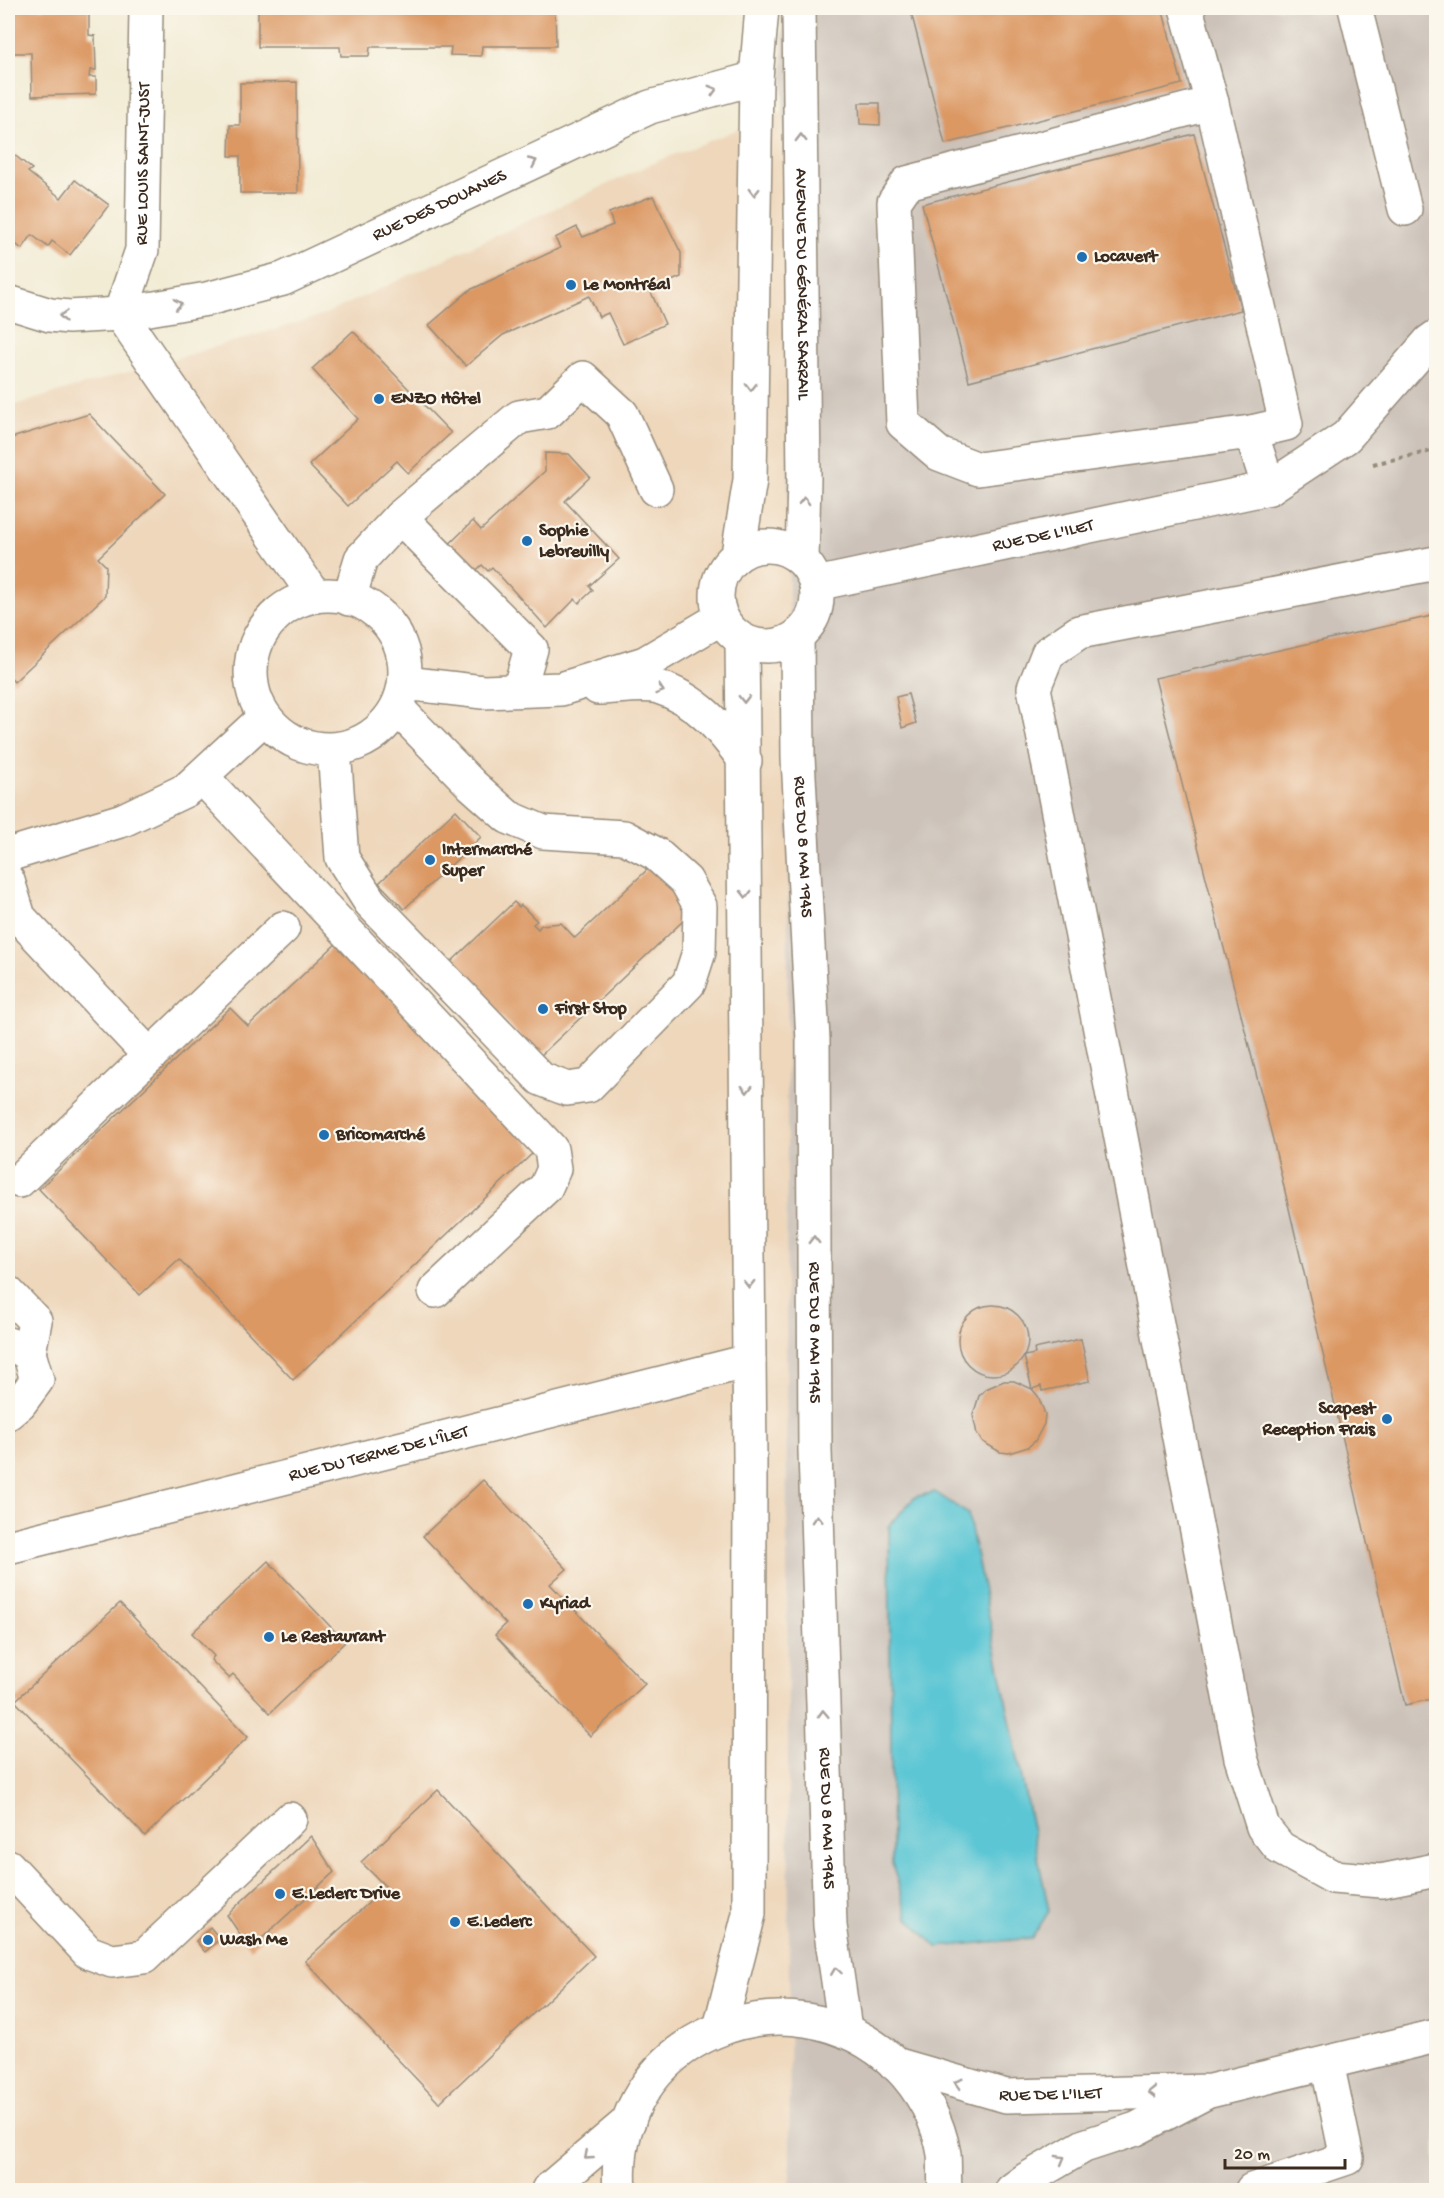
<svg xmlns="http://www.w3.org/2000/svg" width="1444" height="2198" font-family="'Gochi Hand',sans-serif">
<style>
.built{fill:#eed7bb}
.industrial{fill:#ccc2b9}
.water{fill:#5bc6d4;stroke:#4b7879;stroke-width:1.5}
.building{fill:#db9864}
.lines{fill:none;stroke-linecap:round;stroke-linejoin:round}
.minor-casing{stroke:#968b7a;stroke-width:36}
.major-casing{stroke:#968b7a;stroke-width:36}
.path{stroke:#968b7a;stroke-width:4;stroke-dasharray:4.5 4.5;stroke-linecap:butt}
.minor{stroke:#fff;stroke-width:33}
.major{stroke:#fff;stroke-width:33}
.oneway{stroke:#a79f9a}
.poi-dot{fill:#1f6fb2;stroke:#fbf7ec;stroke-width:2}
.labels{text-anchor:middle;dominant-baseline:central;stroke-width:4.5;stroke-linejoin:round;paint-order:stroke}
.street-label{font-size:18px;fill:#3b2a1e;stroke:#fbf7ec}
.poi-label{font-size:18px;font-weight:bold;fill:#3b2a1e;stroke:#fbf7ec;text-anchor:start}
</style>
<rect width="100%" height="100%" fill="#fbf7ec"/>
<filter id="ink" filterUnits="userSpaceOnUse"><feTurbulence type="fractalNoise" baseFrequency=".0167" numOctaves="2"/><feDisplacementMap in="SourceGraphic" scale="12" xChannelSelector="R" yChannelSelector="G"/><feConvolveMatrix kernelMatrix="1 2 1 2 8 2 1 2 1" color-interpolation-filters="sRGB"/></filter>
<filter id="wash" filterUnits="userSpaceOnUse"><feTurbulence type="fractalNoise" baseFrequency=".008" numOctaves="4" result="noise"/><feDisplacementMap in="SourceGraphic" scale="24" xChannelSelector="R" yChannelSelector="G"/><feGaussianBlur stdDeviation="1.35" result="paint"/><feColorMatrix in="noise" values="0 0 0 0 0 0 0 0 0 0 0 0 0 0 0 0 0 1.4 0 .05"/><feComposite in="paint" operator="in"/></filter>
<g filter="url(#wash)">
<rect width="100%" height="100%" fill="#f2ecd5"/>
<!-- built -->
<path class="built" d="M782 112 789 607 786 1348 790 2190H8V407L321 316 658 161Z"/>
<!-- industrial -->
<path class="industrial" d="M782 8H1436V2190H790L786 1348 789 607Z"/>
<!-- water -->
<path class="water" d="M935 1492 968 1514 1049 1911 1032 1938 937 1947 908 1918 892 1863 889 1525 915 1497Z"/>
<g id="blocks">
<!-- building -->
<g class="building">
<path d="M8 8H89V35L95 36 96 70H90L89 77H96V94L32 96 31 53H8Z"/>
<path d="M258 8H555L556 46H482L481 56 450 55 451 47H370L369 56H341L340 47H258Z"/>
<path d="M910 8H1162L1182 84 945 144Z"/>
<path d="M297 82 298 193H240V156H229L230 125H240V83Z"/>
<path d="M859 103H880V125L860 124Z"/>
<path d="M1194 134 1241 310 969 381 922 204Z"/>
<path d="M8 150 32 169 28 172 61 198 75 180 109 205 70 255 52 241 48 247 32 235 22 249 8 238 13 233 8 229Z"/>
<path d="M653 196 681 253V277L650 290 665 324 623 344 608 313 599 317 589 296 503 335 466 366 429 325 470 290 560 248 555 238 577 227 583 237 613 225 609 213Z"/>
<path d="M353 331 451 433 408 473 397 461 348 506 309 465 358 419 312 369Z"/>
<path d="M89 414 165 494 98 558 106 566 105 596 14 682 8 675V439Z"/>
<path d="M545 453 569 454 590 477 565 501 619 559 589 586 593 590 579 603 575 599 547 628 492 567 488 571 482 565 465 581 440 553 473 521 481 530 545 471Z"/>
<path d="M1436 615V1698L1405 1705 1273 1140 1155 678Z"/>
<path d="M908 694 916 723 902 728 896 697Z"/>
<path d="M456 810 481 837 404 909 379 883Z"/>
<path d="M650 867 683 902 685 919 539 1057 451 962 514 902 519 907 521 905 537 921 533 924 538 929 541 925 561 923 575 938Z"/>
<path d="M339 941 535 1151 293 1380 179 1259 140 1295 39 1189 230 1008 248 1026Z"/>
<circle cx="993" cy="1340" r="35"/>
<path d="M1081 1339 1090 1381 1042 1391 1041 1386 1032 1389 1038 1396 1045 1414 1044 1424 1035 1441 1028 1447 1009 1453 1000 1452 983 1442 977 1434 973 1415 979 1396 986 1389 1004 1381H1014L1032 1389 1024 1356 1035 1354 1034 1349Z"/>
<path d="M483 1480 567 1569 550 1584 645 1684 590 1736 495 1635 506 1624 423 1536Z"/>
<path d="M268 1561 345 1642 270 1713 233 1674 229 1678 211 1660 214 1656 192 1633Z"/>
<path d="M120 1603 248 1737 145 1836 15 1701Z"/>
<path d="M438 1790 594 1956 439 2103 305 1961 386 1887 361 1862Z"/>
<path d="M311 1836 334 1872 250 1949 227 1915Z"/>
<path d="M210 1927 220 1939 205 1952 196 1941Z"/>
</g>
</g>
</g>
<g filter="url(#ink)">
<use href="#blocks" fill-opacity="0" stroke="#968b7a" stroke-width="1.5"/>
<g class="lines">
<!-- minor casing -->
<g class="minor-casing">
<g id="minor">
<path d="M1186 8 1212 103 1286 424 1251 432 1269 488 1346 437 1429 342 1436 337"/>
<path d="M1355 8 1405 209"/>
<path d="M1212 103 907 183 894 202 903 423 939 454 978 469 1251 432"/>
<path id="s1" d="M8 302 50 315 69 317 120 314 207 299 283 279 650 107 756 78"/>
<path d="M120 314 315 596"/>
<path id="s2" d="M120 314 142 250 146 8"/>
<path d="M400 517 519 417 548 412 583 378 622 414 656 489"/>
<path d="M1436 563 1079 632 1048 653 1034 688 1241 1758 1263 1827 1280 1848 1333 1877 1381 1881 1436 1870"/>
<path id="s3" d="M816 584 1269 488"/>
<circle cx="328" cy="672" r="77"/>
<path d="M349 599 361 559 400 517 531 649 519 690"/>
<path d="M405 683 483 692 561 689 645 663 721 618"/>
<path d="M598 688C614 688 644 683 658 687 697 699 722 729 745 761"/>
<path d="M334 750 342 858 370 902 541 1079 567 1089 588 1086 689 983 699 952 700 906 686 881 656 854 624 837 543 832 508 817 472 785 397 708"/>
<path d="M202 777 551 1149 554 1169 546 1187 435 1291"/>
<path d="M8 855 123 820 186 790 265 717"/>
<path d="M8 881 19 917 150 1056"/>
<path d="M19 1181 283 928"/>
<path d="M8 1293 35 1321 29 1353"/>
<path d="M8 1344 29 1353 37 1380 20 1403 8 1413"/>
<path id="s4" d="M8 1547 749 1361"/>
<path d="M8 1866 88 1952 112 1961 144 1957 290 1819"/>
<path id="s5" d="M895 2064 1006 2096 1210 2091 1436 2036"/>
<path d="M1012 2190 1027 2179 1084 2146 1136 2129 1203 2094"/>
<path d="M1252 2190 1347 2158 1327 2063"/>
</g>
</g>
<!-- major casing -->
<g class="major-casing">
<g id="major">
<path id="s6" d="M799 8 804 479 802 559"/>
<circle cx="767" cy="596" r="50"/>
<path d="M738 554 750 480 756 78 762 8"/>
<path id="s7" d="M797 637 798 758 813 1040 815 1451 830 1926 845 2029"/>
<path d="M720 2028 749 1914 750 1458 742 640"/>
<path d="M548 2190 629 2121"/>
<path d="M620 2190C607 2038 789 1962 898 2066 921 2089 939 2122 944 2154 945 2166 944 2179 945 2190"/>
</g>
</g>
<!-- path -->
<path class="path" d="M1373 464 1436 450"/>
<!-- minor -->
<use href="#minor" class="minor"/>
<!-- major -->
<use href="#major" class="major"/>
</g>
<!-- one-way arrows -->
<defs><path id="oneway-chevron" d="M-2-3.5L2.5 0L-2 3.5" fill="none" stroke-width="1.6" stroke-linecap="round" stroke-linejoin="round" transform="scale(1.5)"/></defs>
<g class="oneway">
<use href="#oneway-chevron" transform="translate(713 90) rotate(-16)"/>
<use href="#oneway-chevron" transform="translate(801 138) rotate(-91)"/>
<use href="#oneway-chevron" transform="translate(533 162) rotate(-25)"/>
<use href="#oneway-chevron" transform="translate(754 192) rotate(91)"/>
<use href="#oneway-chevron" transform="translate(178 304) rotate(-10)"/>
<use href="#oneway-chevron" transform="translate(63 316) rotate(-175)"/>
<use href="#oneway-chevron" transform="translate(751 387) rotate(91)"/>
<use href="#oneway-chevron" transform="translate(804 501) rotate(-89)"/>
<use href="#oneway-chevron" transform="translate(660 690) rotate(18)"/>
<use href="#oneway-chevron" transform="translate(744 699) rotate(89)"/>
<use href="#oneway-chevron" transform="translate(746 894) rotate(90)"/>
<use href="#oneway-chevron" transform="translate(747 1089) rotate(90)"/>
<use href="#oneway-chevron" transform="translate(814 1240) rotate(-90)"/>
<use href="#oneway-chevron" transform="translate(749 1284) rotate(90)"/>
<use href="#oneway-chevron" transform="translate(817 1519) rotate(-92)"/>
<use href="#oneway-chevron" transform="translate(823 1714) rotate(-92)"/>
<use href="#oneway-chevron" transform="translate(836 1971) rotate(-98)"/>
<use href="#oneway-chevron" transform="translate(958 2083) rotate(-163)"/>
<use href="#oneway-chevron" transform="translate(1152 2092) rotate(179)"/>
<use href="#oneway-chevron" transform="translate(588 2156) rotate(139)"/>
<use href="#oneway-chevron" transform="translate(1061 2159) rotate(-30)"/>
</g>
</g>
<!-- markers -->
<g class="poi-dot">
<circle cx="1082" cy="257" r="6"/>
<circle cx="571" cy="285" r="6"/>
<circle cx="379" cy="399" r="6"/>
<circle cx="527" cy="541" r="6"/>
<circle cx="430" cy="860" r="6"/>
<circle cx="543" cy="1009" r="6"/>
<circle cx="324" cy="1135" r="6"/>
<circle cx="1387" cy="1419" r="6"/>
<circle cx="528" cy="1604" r="6"/>
<circle cx="269" cy="1637" r="6"/>
<circle cx="280" cy="1894" r="6"/>
<circle cx="455" cy="1922" r="6"/>
<circle cx="208" cy="1940" r="6"/>
</g>
<g class="labels">
<!-- street labels -->
<g class="street-label">
<text stroke="none"><textPath href="#s2" startOffset="154">RUE LOUIS SAINT-JUST</textPath></text>
<text stroke="none"><textPath href="#s1" startOffset="454">RUE DES DOUANES</textPath></text>
<text stroke="none"><textPath href="#s6" startOffset="276">AVENUE DU GÉNÉRAL SARRAIL</textPath></text>
<text stroke="none"><textPath href="#s3" startOffset="232">RUE DE L'ILET</textPath></text>
<text stroke="none"><textPath href="#s7" startOffset="210">RUE DU 8 MAI 1945</textPath></text>
<text stroke="none"><textPath href="#s7" startOffset="696">RUE DU 8 MAI 1945</textPath></text>
<text stroke="none"><textPath href="#s4" startOffset="382">RUE DU TERME DE L'ÎLET</textPath></text>
<text stroke="none"><textPath href="#s7" startOffset="1182">RUE DU 8 MAI 1945</textPath></text>
<text stroke="none"><textPath href="#s5" startOffset="160">RUE DE L'ILET</textPath></text>
</g>
<!-- poi labels -->
<g class="poi-label">
<text x="1094" y="257">Locavert</text>
<text x="583" y="285">Le Montréal</text>
<text x="391" y="399">ENZO Hôtel</text>
<text x="539" y="531">Sophie<tspan x="539" dy="21">Lebreuilly</tspan></text>
<text x="442" y="850">Intermarché<tspan x="442" dy="21">Super</tspan></text>
<text x="555" y="1009">First Stop</text>
<text x="336" y="1135">Bricomarché</text>
<text x="1375" y="1409" text-anchor="end">Scapest<tspan x="1375" dy="21">Reception Frais</tspan></text>
<text x="540" y="1604">Kyriad</text>
<text x="281" y="1637">Le Restaurant</text>
<text x="292" y="1894">E.Leclerc Drive</text>
<text x="467" y="1922">E.Leclerc</text>
<text x="220" y="1940">Wash Me</text>
</g>
</g>
<!-- margin -->
<rect width="1444" height="2198" fill="none" stroke="#fbf7ec" stroke-width="30"/>
<!-- scale -->
<path d="M1225 2159v9h120v-9" fill="none" stroke="#3b2a1e" stroke-width="3"/>
<text x="1234" y="2159" font-size="18" fill="#3b2a1e" stroke="#fbf7ec" stroke-width="4.5" paint-order="stroke">20 m</text>
</svg>
